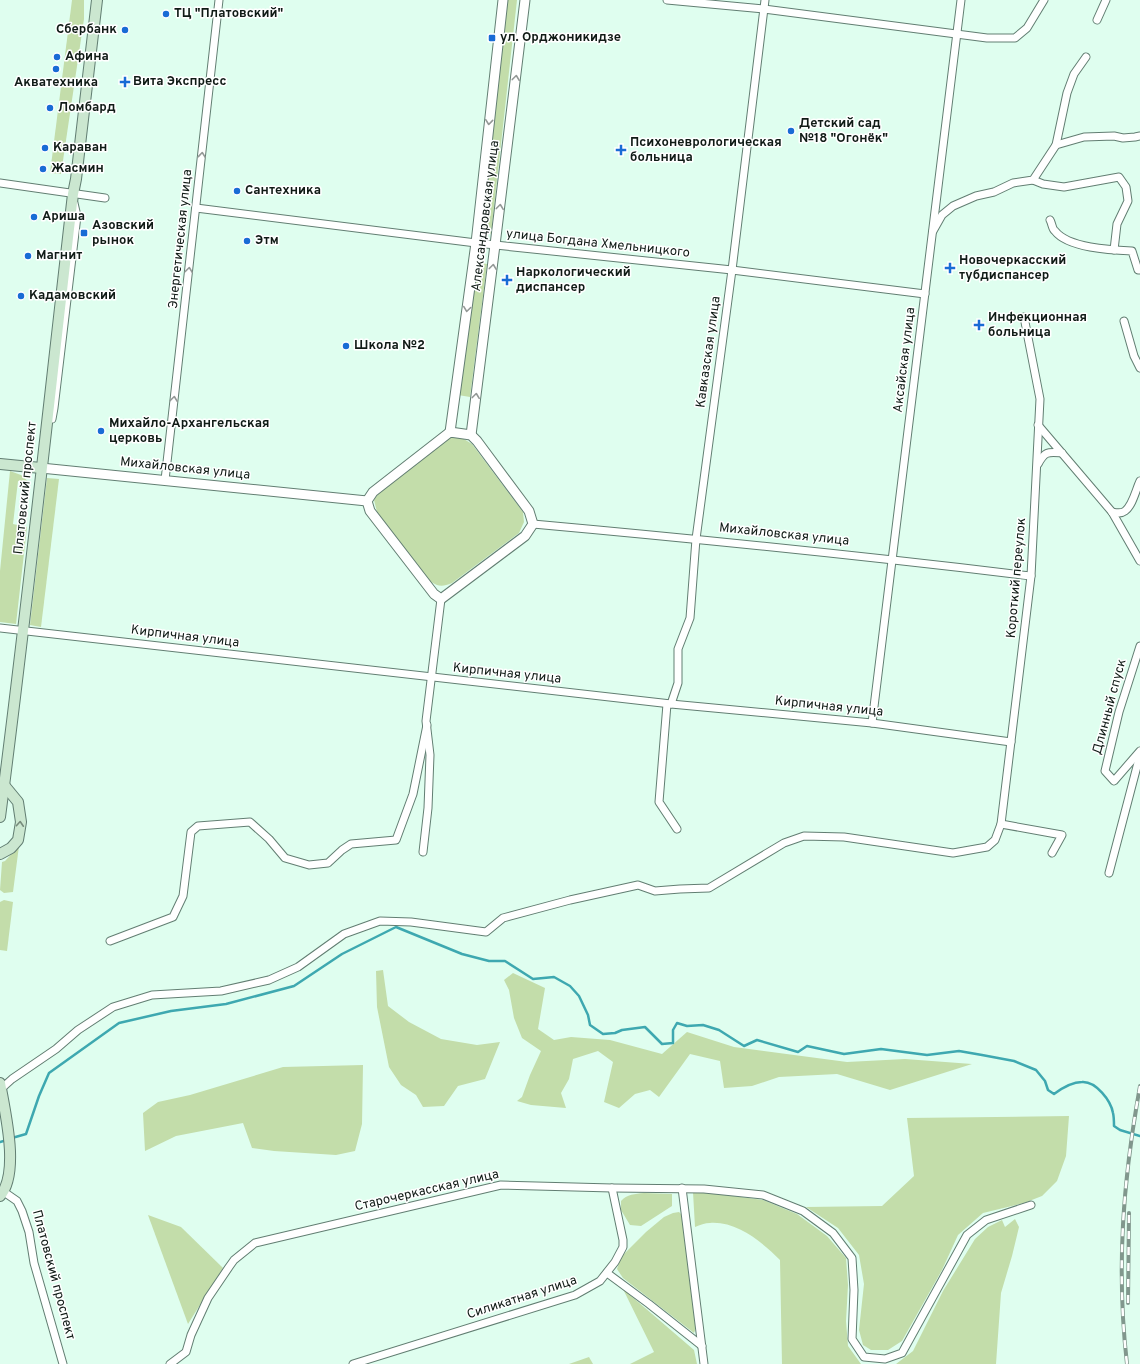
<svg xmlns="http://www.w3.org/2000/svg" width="1140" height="1364" font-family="Overpass,sans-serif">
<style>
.green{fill:#c3ddaa}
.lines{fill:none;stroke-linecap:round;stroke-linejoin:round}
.stream{stroke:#3ea8b0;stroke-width:2.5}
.minor-casing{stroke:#627e72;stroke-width:9}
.tertiary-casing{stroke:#627e72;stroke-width:11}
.secondary-casing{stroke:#627e72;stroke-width:12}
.minor{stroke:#fff;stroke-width:7}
.tertiary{stroke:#fff;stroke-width:9}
.secondary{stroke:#cbe7d0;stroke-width:10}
.rail-casing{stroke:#81978d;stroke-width:4}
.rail{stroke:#fff;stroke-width:2.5;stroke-dasharray:8;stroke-linecap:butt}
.oneway{stroke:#939896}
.oneway2{stroke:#778b7c}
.poi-dot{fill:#196bd5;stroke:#fff;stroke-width:1.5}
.labels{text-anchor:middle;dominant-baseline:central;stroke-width:3;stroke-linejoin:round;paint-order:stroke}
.poi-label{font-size:13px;font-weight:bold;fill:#101b16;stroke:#fff;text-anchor:start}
.street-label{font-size:13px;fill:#101b16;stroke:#fff}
</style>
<rect width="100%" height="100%" fill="#dffeef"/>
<!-- green -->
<g class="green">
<path d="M72 0H84V19L61 174 50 173Z"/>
<path d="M507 0H517L491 234 482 232Z"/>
<path d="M477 262 487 264 470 397 458 395Z"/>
<path d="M459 436 472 444 523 512 524 522 519 533 452 583C442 587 439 587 430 581L377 512 374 500 379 492 446 440 452 437Z"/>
<path d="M10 471 21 475 31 484 18 481 13 524 27 527 16 624 0 622V571Z"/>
<path d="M47 478 59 479 41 627 30 625Z"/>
<path d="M19 846 13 892 4 893 0 890 2 862 5 861Z"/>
<path d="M4 900 13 902 7 951 0 950V902Z"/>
<path d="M383 970 388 1006 409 1022 441 1039 477 1045 500 1042 485 1079 458 1086 444 1106 423 1107 416 1095 401 1085 389 1067 377 1007 376 971Z"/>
<path d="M513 973 545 988 538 1029 554 1040 571 1037 610 1040 662 1054 687 1032 734 1047 847 1062 905 1059 972 1064 890 1090 837 1074 779 1077 752 1086 724 1088 720 1061 690 1054 659 1097 650 1090 635 1094 619 1108 604 1102 613 1062 598 1051 573 1059 569 1079 561 1093 566 1108 531 1105 517 1101 522 1097 530 1075 541 1051 522 1038 514 1018 509 990 504 980Z"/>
<path d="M363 1065 362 1124 355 1151 336 1155 274 1151 252 1148 243 1123 176 1136 145 1151 143 1113 158 1102 190 1095 283 1067Z"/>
<path d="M1069 1116 1066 1156 1057 1181 1042 1196 1024 1203 983 1213 958 1235 942 1270 902 1341 888 1350H871L863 1345 859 1330 864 1284 859 1255 838 1228 806 1207 882 1206 914 1176 907 1118Z"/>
<path d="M693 1192 726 1195 763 1200 797 1214 827 1236 846 1258 848 1285 846 1321 848 1346 861 1364H782L780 1260C762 1242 737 1221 710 1223 705 1223 700 1225 695 1227Z"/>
<path d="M644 1193 672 1194V1206L641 1226 630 1225 621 1210V1201C627 1194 635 1194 644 1193Z"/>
<path d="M679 1212 683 1216 695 1318 696 1328 694 1333 623 1278 617 1269 621 1257 646 1232 664 1217 673 1213Z"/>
<path d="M148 1215 181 1227 223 1268 188 1324Z"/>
<path d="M1015 1219 1019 1227 1012 1256 1001 1293 996 1364H896L913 1351 943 1291 975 1239 988 1227 1002 1220 1005 1227Z"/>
<path d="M623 1289 694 1350 697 1364H630L654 1352Z"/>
<path d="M589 1357 593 1364H569Z"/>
</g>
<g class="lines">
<!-- stream -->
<g class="stream">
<path d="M12 1138 26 1134 39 1096 49 1073 119 1023 171 1011 226 1004 294 986 342 954 396 927 462 954 489 961H505L533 979 554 977 570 986 579 996 588 1015 590 1025 603 1034 615 1033 622 1030 645 1027 662 1044 673 1043V1030L677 1023 687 1026 703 1025 719 1030 744 1046 757 1040 798 1052 807 1046 844 1054 881 1049 927 1055 959 1051 982 1055 1014 1061 1036 1070 1045 1081 1048 1090 1054 1094C1062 1088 1072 1082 1082 1082 1096 1081 1111 1101 1113 1113 1114 1117 1114 1122 1114 1126L1120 1130 1140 1136"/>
<path d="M0 1142 7 1140"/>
</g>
<!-- minor casing -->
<g class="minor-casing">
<g id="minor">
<path d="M667 0 764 9 987 38H1015L1027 28 1044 0"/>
<path d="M1097 20 1106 0"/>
<path d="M1056 145 1067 93 1074 74 1086 57"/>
<path d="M1033 180 1043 184 1064 187 1119 177 1126 187 1128 201 1117 224 1114 250"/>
<path d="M0 183 105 198"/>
<path d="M196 208 476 243 732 270 925 294"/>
<path d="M1050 220C1052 223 1052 229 1055 231 1068 248 1111 250 1132 251L1138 270H1140"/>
<path d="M933 231 942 215 953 206 976 196 994 192 1013 183 1033 180 1056 145 1084 137 1114 136 1123 138 1135 137 1140 136"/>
<path d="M1124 321 1134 356 1140 368"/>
<path d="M52 419 54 408 77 216 74 203"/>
<path d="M1038 425 1112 512 1140 561"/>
<path d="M1038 464C1045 451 1048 452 1062 453"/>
<path d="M165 480 219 0"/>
<path d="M1112 512C1117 513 1121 514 1125 511 1133 505 1136 489 1140 481"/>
<path d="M533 524C699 539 865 556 1031 576"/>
<path d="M0 628 671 704 872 723 1011 742"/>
<path d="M1140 646 1119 712 1105 771 1114 781 1140 751"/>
<path d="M667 704 659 802 677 829"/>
<path d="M671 704 678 683V649L690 618 696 539 732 270 765 0"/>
<path d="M872 723 961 0"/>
<path d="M1001 824 1062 835 1052 853"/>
<path d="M423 852 428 808 430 755 426 721 441 599"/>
<path d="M1109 873 1140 755"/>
<path d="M110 941 173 917 183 896 191 832 198 826 250 822 269 839 285 858 309 865 328 863 342 850 351 844 396 840 413 794 427 725"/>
<path d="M1 1089 12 1079 56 1049 78 1030 113 1007 152 995 221 991 269 980 298 967 344 934 380 921 411 922 486 932 503 918 570 900 629 887 638 885 655 891 680 889 709 888 784 843 804 836 844 837 953 853 987 847 995 840 1001 824 1031 576 1040 399 1024 317"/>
<path d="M682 1188 704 1364"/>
<path d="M4 1192 17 1201 22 1211 29 1232 34 1263 63 1364"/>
<path d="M607 1273 649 1304 702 1346"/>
<path d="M170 1364 186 1352 191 1335 208 1298 229 1267 234 1260 255 1243 501 1185 612 1188 704 1189 763 1195 803 1211 833 1233 852 1258 854 1290 852 1339 864 1357 885 1359 902 1353 967 1235 986 1220 1031 1205"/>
<path d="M353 1364 575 1295 600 1281 615 1262 623 1247V1240L612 1188"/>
</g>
</g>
<!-- tertiary casing -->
<g class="tertiary-casing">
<g id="tertiary">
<path d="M450 432 471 435 477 441 529 511 533 524 525 536 441 599 434 594 370 511 367 501 373 492Z"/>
<path d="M450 432 476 243 503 0"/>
<path d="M471 435 495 245 525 0"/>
<path d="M41 468 367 501"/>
</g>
</g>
<!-- secondary casing -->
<g class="secondary-casing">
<g id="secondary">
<path d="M0 464 41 468"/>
<path d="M0 817C27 610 49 402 73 194L76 179 97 0"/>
<path d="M0 854 11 848 18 840 21 822 18 802 4 785"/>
<path d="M0 1083C5 1112 20 1173 0 1196"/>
</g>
</g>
<!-- minor -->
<use href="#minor" class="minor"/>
<!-- tertiary -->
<use href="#tertiary" class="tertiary"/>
<!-- secondary -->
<use href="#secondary" class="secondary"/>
<!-- rail casing -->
<g class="rail-casing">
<g id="rail">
<path d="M1128 1303 1129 1213"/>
<path d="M1127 1364C1116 1269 1123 1180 1140 1086"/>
</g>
</g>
<!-- rail -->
<use href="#rail" class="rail"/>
</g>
<!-- one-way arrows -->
<defs><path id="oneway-chevron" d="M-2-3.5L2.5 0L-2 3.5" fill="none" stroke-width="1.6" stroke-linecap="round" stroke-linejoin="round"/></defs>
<g class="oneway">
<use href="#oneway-chevron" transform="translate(516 78) rotate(-83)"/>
<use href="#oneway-chevron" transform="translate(489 122) rotate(96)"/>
<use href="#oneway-chevron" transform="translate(202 155) rotate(-84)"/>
<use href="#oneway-chevron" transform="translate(500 207) rotate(-83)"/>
<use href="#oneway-chevron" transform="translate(493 267) rotate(-83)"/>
<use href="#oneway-chevron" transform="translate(189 270) rotate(-83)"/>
<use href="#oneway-chevron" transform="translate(467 309) rotate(98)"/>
<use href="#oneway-chevron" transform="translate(476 396) rotate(-83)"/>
<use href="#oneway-chevron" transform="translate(174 399) rotate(-83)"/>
</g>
<use class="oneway2" href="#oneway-chevron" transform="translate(20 824) rotate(-86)"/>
<!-- markers -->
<g class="poi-dot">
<circle cx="166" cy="14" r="4"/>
<circle cx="125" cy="30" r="4"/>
<rect x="488" y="34" width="8" height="8" rx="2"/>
<circle cx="57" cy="57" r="4"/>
<circle cx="56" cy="69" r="4"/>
<path d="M123 76h4v4h4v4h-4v4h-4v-4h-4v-4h4z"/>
<circle cx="50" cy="108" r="4"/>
<circle cx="791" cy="131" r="4"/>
<circle cx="45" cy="148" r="4"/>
<path d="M619 144h4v4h4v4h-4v4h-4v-4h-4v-4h4z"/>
<circle cx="43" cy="169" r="4"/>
<circle cx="237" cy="191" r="4"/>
<circle cx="34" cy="217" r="4"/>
<rect x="80" y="229" width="8" height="8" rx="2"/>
<circle cx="247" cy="241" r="4"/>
<circle cx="28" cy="256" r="4"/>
<path d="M948 262h4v4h4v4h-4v4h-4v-4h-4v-4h4z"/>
<path d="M505 274h4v4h4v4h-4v4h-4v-4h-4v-4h4z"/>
<circle cx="21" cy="296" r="4"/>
<path d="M977 319h4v4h4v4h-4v4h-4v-4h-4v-4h4z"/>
<circle cx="346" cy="346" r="4"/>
<circle cx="101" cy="431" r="4"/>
</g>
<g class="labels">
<!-- poi labels -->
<g class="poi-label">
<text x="174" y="14">ТЦ "Платовский"</text>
<text x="117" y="30" text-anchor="end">Сбербанк</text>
<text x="500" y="38">ул. Орджоникидзе</text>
<text x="65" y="57">Афина</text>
<text x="133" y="82">Вита Экспресс</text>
<text x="56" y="83" text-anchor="middle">Акватехника</text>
<text x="58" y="108">Ломбард</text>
<text x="799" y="124">Детский сад<tspan x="799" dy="15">№18 "Огонёк"</tspan></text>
<text x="630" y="143">Психоневрологическая<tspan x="630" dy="15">больница</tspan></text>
<text x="53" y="148">Караван</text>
<text x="51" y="169">Жасмин</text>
<text x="245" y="191">Сантехника</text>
<text x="42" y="217">Ариша</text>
<text x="92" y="226">Азовский<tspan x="92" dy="15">рынок</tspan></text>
<text x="255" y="241">Этм</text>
<text x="36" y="256">Магнит</text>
<text x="959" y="261">Новочеркасский<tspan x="959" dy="15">тубдиспансер</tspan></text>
<text x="516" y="273">Наркологический<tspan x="516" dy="15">диспансер</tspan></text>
<text x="29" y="296">Кадамовский</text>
<text x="988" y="318">Инфекционная<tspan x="988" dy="15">больница</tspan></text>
<text x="354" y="346">Школа №2</text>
<text x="109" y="424">Михайло-Архангельская<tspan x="109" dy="15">церковь</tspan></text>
</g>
<!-- street labels -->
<g class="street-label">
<text transform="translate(486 216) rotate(-83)">Александровская улица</text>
<text transform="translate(181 239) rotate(-84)">Энергетическая улица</text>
<text transform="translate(598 244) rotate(6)">улица Богдана Хмельницкого</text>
<text transform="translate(709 352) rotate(-82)">Кавказская улица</text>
<text transform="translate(905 360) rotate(-83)">Аксайская улица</text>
<text transform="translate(185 469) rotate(6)">Михайловская улица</text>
<text transform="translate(26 488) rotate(-84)">Платовский проспект</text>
<text transform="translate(784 535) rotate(6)">Михайловская улица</text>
<text transform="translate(1017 578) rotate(-85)">Короткий переулок</text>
<text transform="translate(185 637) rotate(7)">Кирпичная улица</text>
<text transform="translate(507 674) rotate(6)">Кирпичная улица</text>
<text transform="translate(829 707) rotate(6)">Кирпичная улица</text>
<text transform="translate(1110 707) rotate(-75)">Длинный спуск</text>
<text transform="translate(427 1191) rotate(-13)">Старочеркасская улица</text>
<text transform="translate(53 1275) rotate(75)">Платовский проспект</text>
<text transform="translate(522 1298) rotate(-18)">Силикатная улица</text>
</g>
</g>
</svg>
